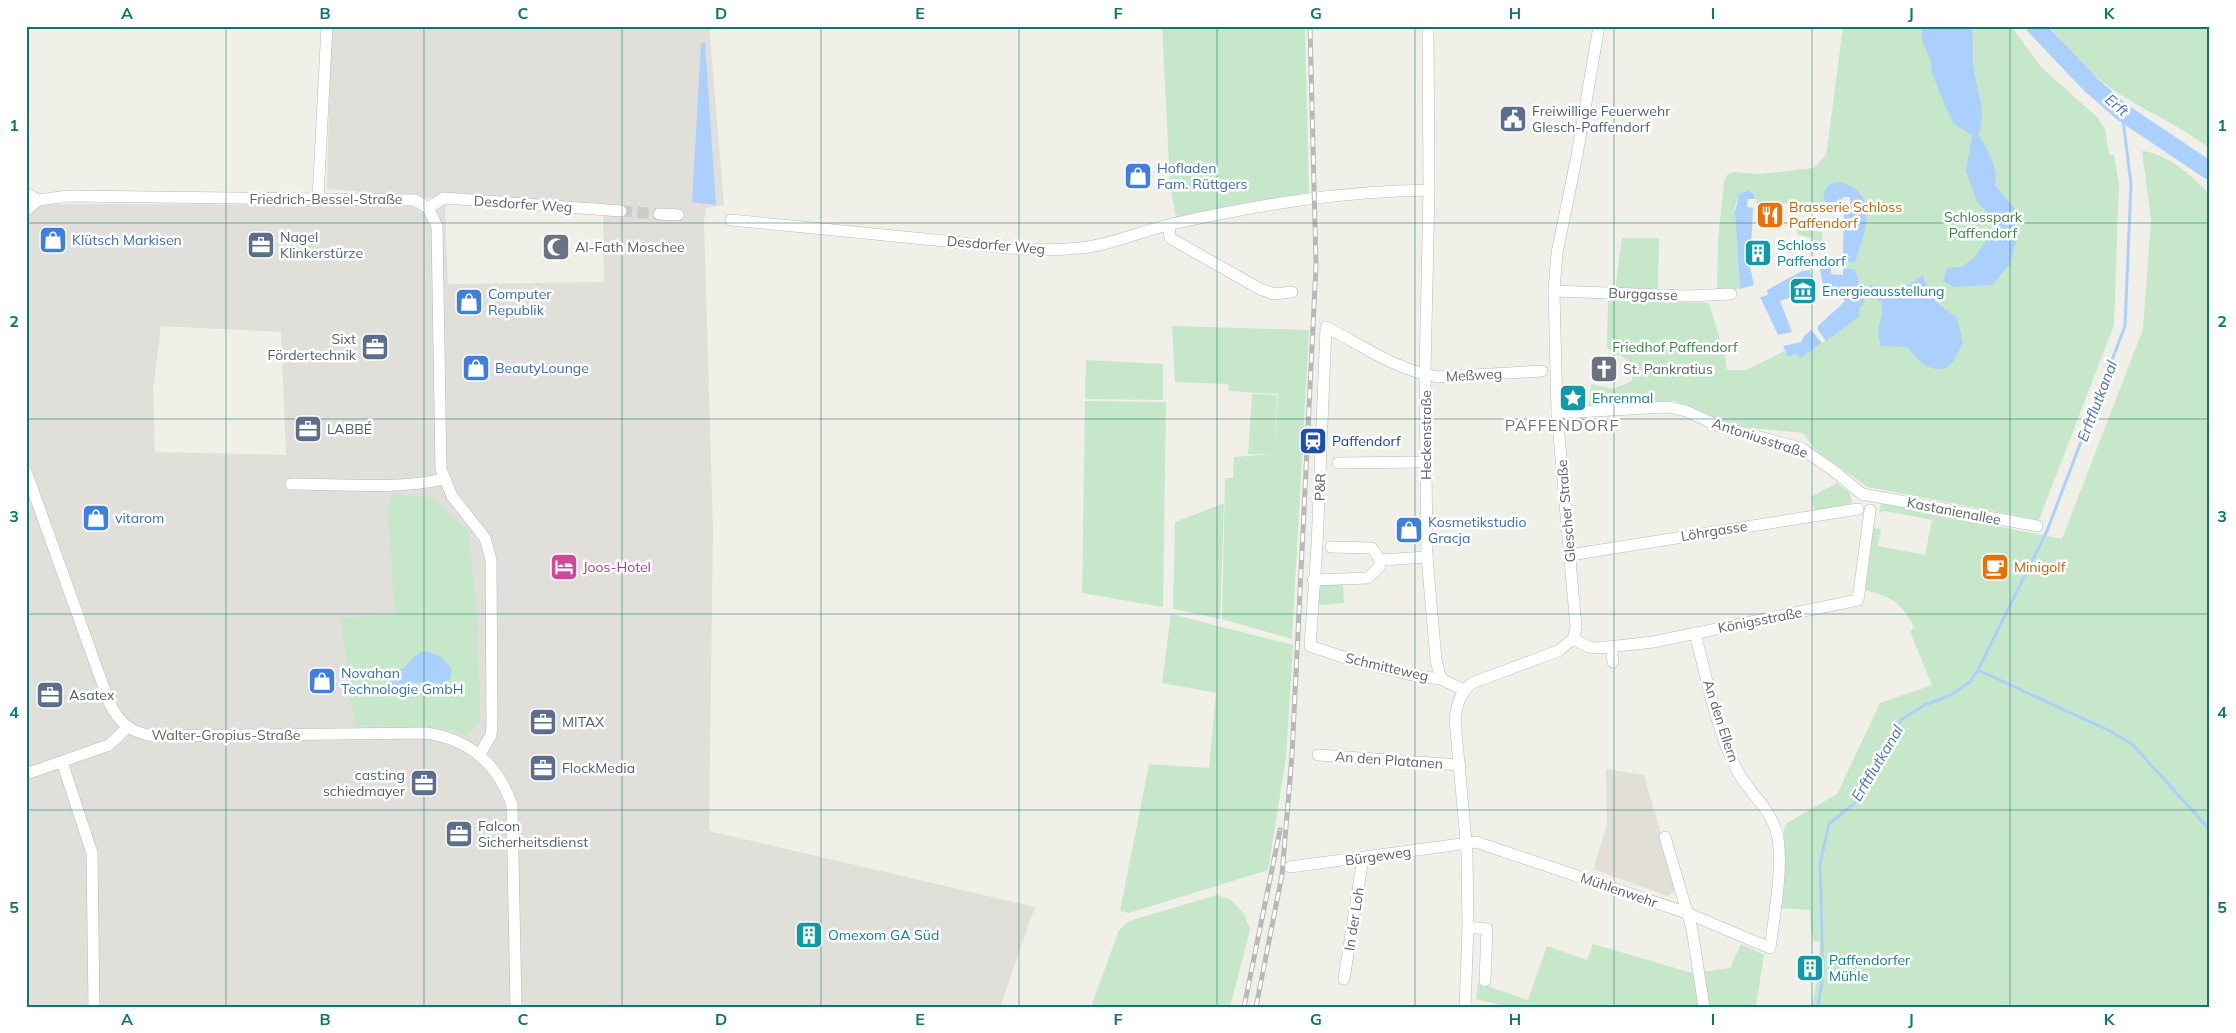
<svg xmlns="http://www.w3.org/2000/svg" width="2236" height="1033" font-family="Mulish,sans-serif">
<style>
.industrial{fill:#e0dfda;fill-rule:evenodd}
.education{fill:#e1dfd6}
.green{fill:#c6e7ca}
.water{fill:#acd0fd}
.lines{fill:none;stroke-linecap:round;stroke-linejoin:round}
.stream{stroke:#acd0fd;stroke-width:3}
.river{stroke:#acd0fd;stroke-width:18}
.minor-tunnel{stroke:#ccccc8;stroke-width:11;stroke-dasharray:11 5.5;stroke-linecap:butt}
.minor-casing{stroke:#b8b9be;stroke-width:12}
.minor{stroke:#fff;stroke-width:11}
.rail-casing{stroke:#b8b9b9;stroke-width:5}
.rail{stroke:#fff;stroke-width:3;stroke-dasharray:9;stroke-linecap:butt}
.grid{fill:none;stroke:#0f766e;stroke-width:1;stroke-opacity:0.55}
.labels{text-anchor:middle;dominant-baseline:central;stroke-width:5;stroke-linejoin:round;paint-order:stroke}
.service-label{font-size:14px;fill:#4e5e75;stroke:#fff;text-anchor:start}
.shop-label{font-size:14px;fill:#366cbe;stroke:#fff;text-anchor:start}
.street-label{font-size:14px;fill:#5f6268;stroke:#fff}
.food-label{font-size:14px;fill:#c56008;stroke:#fff;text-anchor:start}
.park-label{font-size:14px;fill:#388645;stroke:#fff}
.culture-label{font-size:14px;fill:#0d838f;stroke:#fff;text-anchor:start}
.worship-label{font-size:14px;fill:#5b616d;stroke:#fff;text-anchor:start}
.transit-label{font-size:14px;fill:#164399;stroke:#fff;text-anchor:start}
.hotel-label{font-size:14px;fill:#b23c85;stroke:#fff;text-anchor:start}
.water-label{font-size:15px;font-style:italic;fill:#4a73b9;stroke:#fff}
.quarter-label{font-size:16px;letter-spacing:1px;fill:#70747a;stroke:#fff}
.neatline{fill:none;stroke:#0f766e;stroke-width:2}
.grid-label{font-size:16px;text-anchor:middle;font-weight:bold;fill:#0f766e}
</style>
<rect width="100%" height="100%" fill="#f1f0e8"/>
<!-- industrial -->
<path class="industrial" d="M331 26H709L724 205 706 208 704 221 713 528 709 831 1035 907 1000 1007H26V204L445 205 448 284 604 282 603 213 327 189ZM161 326 281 332 286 455 155 452 153 390Z"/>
<!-- education -->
<path class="education" d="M1606 769 1644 775 1677 889 1668 896 1593 869 1607 825Z"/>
<!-- green -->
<g class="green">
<path d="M1162 26H1305L1309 194 1275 198 1176 218 1170 185Z"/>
<path d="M1843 26H2011L2042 68 2097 117 2105 129 2109 155H2114L2119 184 2114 325 2039 520 1868 487 1816 451 1803 433 1743 427 1716 419 1675 401 1638 402 1631 407H1589L1591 384 1613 389 1632 381 1634 367 1622 356 1612 354 1607 347 1608 300 1709 303 1725 356 1727 370H1746L1785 351 1788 357 1795 354 1801 358 1860 316 1859 309 1865 302 1855 269 1843 268 1844 205 1850 204V197H1842V202L1757 204 1755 194 1747 190C1738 193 1737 199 1735 208L1740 289 1717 290 1718 239 1724 182 1727 175 1734 172 1759 174 1814 168 1825 156 1827 149Z"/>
<path d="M2050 26H2210V149C2178 123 2138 109 2105 84 2083 68 2066 48 2050 26Z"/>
<path d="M2142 151C2167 153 2194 177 2210 195V1007H1811L1815 992 1820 942 1814 941 1811 932 1810 910 1781 908 1784 829 1787 823 1837 794 1880 703 1932 685 1910 632 1914 627C1900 601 1891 596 1863 590L1873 528 1881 529 1878 546 1925 555 1932 520 1885 511 1879 512 1881 503 2062 539 2143 329 2151 220Z"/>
<path d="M1801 229 1822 232 1823 245H1819L1812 238 1798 235 1797 230Z"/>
<path d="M1622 238H1659L1658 290H1615Z"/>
<path d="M1172 326 1309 330 1292 639 1222 619 1225 478H1233L1234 457 1272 454H1248L1252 394 1277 395 1275 454 1278 394 1229 391 1228 384 1175 382Z"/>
<path d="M1086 360 1163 364V400L1085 399Z"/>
<path d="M1085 401 1166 402 1163 607 1082 593Z"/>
<path d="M1837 483 1850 493 1852 502 1850 504 1815 513 1811 497Z"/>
<path d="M393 494 431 497 468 531 477 613 480 722 466 736 448 729 355 726 341 618 395 615 388 511Z"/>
<path d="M1224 503 1220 619 1173 609 1175 522Z"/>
<path d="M1343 580 1344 603 1314 606 1315 581Z"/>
<path d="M1171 614 1293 645 1286 758 1268 870 1129 913 1120 911 1149 764 1209 768 1216 693 1162 683Z"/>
<path d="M1217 895 1230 899 1245 915 1250 930 1230 1007H1091L1119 930 1129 921Z"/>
<path d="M1593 944 1696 974 1701 1007H1508L1476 999 1478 983 1528 1000 1547 946 1587 960Z"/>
<path d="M1741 944 1764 955 1756 1006 1708 1007 1702 972 1730 968Z"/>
</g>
<!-- water -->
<g class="water">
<path d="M1922 26H1971C1974 39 1972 52 1973 65 1976 88 1988 113 1978 134 1987 149 1999 167 1995 185L2017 212 2018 222 2017 238 2010 264 1992 285 1953 287 1943 281 1947 268 1962 267 1974 258 1996 226 1994 219 1977 202 1966 171 1972 135 1954 124 1945 106 1932 73 1931 62 1922 41Z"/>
<path d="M705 42 716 205 692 202 701 43Z"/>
<path d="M1837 182C1881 190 1866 232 1855 262H1843L1844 205 1850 204V197H1843L1842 202H1825L1823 194 1829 184Z"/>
<path d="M1748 190 1755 195V199H1748L1747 207 1753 208 1750 267 1754 285 1740 289 1735 212 1739 194Z"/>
<path d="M1831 268V274L1843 275V268L1855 269 1865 302 1859 309 1860 316 1826 341 1818 330V326L1845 301 1828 285 1823 287 1820 269Z"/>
<path d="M1810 270 1813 284 1810 291 1807 282 1794 287V291L1789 298 1780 301 1792 332 1778 335 1760 297 1768 295 1767 290 1802 271Z"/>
<path d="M1922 275 1935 301 1957 318 1963 343 1954 361 1946 368C1926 372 1919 361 1907 347L1881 346C1874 327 1885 319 1881 301L1873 298 1869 285 1884 286 1897 294Z"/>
<path d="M1811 330 1822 343 1801 358 1795 354 1788 357 1783 346 1801 342 1804 336Z"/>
<path d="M423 651C438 653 444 658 452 670L450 680 443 684 432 682 399 684 388 694 390 675 393 672 404 668 416 655Z"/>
</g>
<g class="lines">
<!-- stream -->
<g class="stream">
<path d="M2197 162 2210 160"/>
<path d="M1978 670 2110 731 2132 744 2210 830"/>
<path d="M1818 1007 1823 974 1820 864 1829 824 1857 801 1886 742 1902 719 1925 705 1951 695 1970 682 1978 670 2047 531 2125 326 2131 184 2122 112"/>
</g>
<!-- river -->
<path class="river" d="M2035 26 2091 85 2122 112 2210 171"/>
<!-- minor-tunnel -->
<path class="minor-tunnel" d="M621 211 659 214"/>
<!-- minor casing -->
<g class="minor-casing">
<g id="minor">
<path d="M1428 26 1429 190 1425 375 1427 557 1436 660 1441 679"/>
<path d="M26 193 38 200"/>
<path d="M318 198 327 26"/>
<path d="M428 208 444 198 621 211"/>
<path d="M26 211 38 200 69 196 415 200 428 208 437 226 441 469 452 496 485 538 491 560 492 724 491 735 480 754"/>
<path d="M659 214 678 215"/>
<path d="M731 220C803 227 874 234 945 241 991 246 1034 253 1080 248 1112 245 1141 231 1172 224 1257 205 1341 191 1429 190"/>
<path d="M1169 225 1170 238 1260 289 1274 294 1292 292"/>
<path d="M1554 291 1687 296 1731 294"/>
<path d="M1557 413 1668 407 1686 411 1721 427 1801 448 1834 471 1862 494"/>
<path d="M1338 463 1426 462"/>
<path d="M26 471 109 702C119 723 131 733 154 736L426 733C469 739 498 764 512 805L516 1007"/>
<path d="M291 484C340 484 395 490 444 479"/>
<path d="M1862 494 2037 526"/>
<path d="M1331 547 1372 548 1380 560"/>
<path d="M1570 555 1858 509"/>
<path d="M1313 580 1368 578 1380 566V560L1427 557"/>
<path d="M1573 639 1589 647 1599 648 1653 642 1858 600 1870 510"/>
<path d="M1611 647 1613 662"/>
<path d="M1464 690 1441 679 1416 676 1358 662 1310 646 1317 546 1326 327C1361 345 1398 371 1438 377L1542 371"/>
<path d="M1318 755 1460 765"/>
<path d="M62 762 92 853 94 1007"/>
<path d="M26 774 109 745 127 728"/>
<path d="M1665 837 1692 929 1704 1007"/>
<path d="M1290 867 1476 842 1687 913 1770 948C1774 917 1785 859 1776 830 1769 808 1749 792 1738 772 1716 730 1707 679 1695 633"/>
<path d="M1468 927 1487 929 1485 981"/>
<path d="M1344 979 1363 858"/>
<path d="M1465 1007 1468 927 1467 852 1455 720C1457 705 1459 694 1472 683L1558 651 1573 639 1576 627 1557 413 1554 291 1557 253 1577 155 1599 26"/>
</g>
</g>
<!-- minor -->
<use href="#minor" class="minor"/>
<!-- rail casing -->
<g class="rail-casing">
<g id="rail">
<path d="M1244 1007 1280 830"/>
<path d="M1256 1007 1282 875 1292 755 1316 265 1310 26"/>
</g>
</g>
<!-- rail -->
<use href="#rail" class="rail"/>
</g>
<!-- grid -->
<path class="grid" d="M226 26V1007M424 26V1007M622 26V1007M821 26V1007M1019 26V1007M1217 26V1007M1415 26V1007M1614 26V1007M1812 26V1007M2010 26V1007M26 223H2210M26 419H2210M26 614H2210M26 810H2210"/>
<!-- icons -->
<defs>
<g id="civic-square" transform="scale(1.4375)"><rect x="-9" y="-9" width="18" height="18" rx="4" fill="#5c6f8a" stroke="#fff"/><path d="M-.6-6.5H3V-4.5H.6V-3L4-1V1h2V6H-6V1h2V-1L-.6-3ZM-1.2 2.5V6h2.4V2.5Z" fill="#fff"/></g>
<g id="shop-square" transform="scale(1.4375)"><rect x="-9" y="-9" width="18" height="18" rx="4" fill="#3f7fe0" stroke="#fff"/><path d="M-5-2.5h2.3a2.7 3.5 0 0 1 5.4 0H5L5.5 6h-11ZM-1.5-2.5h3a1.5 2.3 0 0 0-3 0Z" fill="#fff"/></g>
<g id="restaurant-square" transform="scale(1.4375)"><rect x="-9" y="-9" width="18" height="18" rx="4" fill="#e8710a" stroke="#fff"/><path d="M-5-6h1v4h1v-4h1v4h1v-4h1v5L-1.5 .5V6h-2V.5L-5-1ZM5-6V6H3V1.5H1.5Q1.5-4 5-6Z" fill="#fff"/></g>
<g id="office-square" transform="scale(1.4375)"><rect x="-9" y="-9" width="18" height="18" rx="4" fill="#5c6f8a" stroke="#fff"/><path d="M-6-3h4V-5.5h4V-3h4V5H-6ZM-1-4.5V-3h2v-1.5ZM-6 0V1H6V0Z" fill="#fff"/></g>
<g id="mosque-square" transform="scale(1.4375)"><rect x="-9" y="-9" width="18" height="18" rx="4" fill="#6b7280" stroke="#fff"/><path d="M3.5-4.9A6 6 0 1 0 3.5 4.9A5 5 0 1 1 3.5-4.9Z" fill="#fff"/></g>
<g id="building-square" transform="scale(1.4375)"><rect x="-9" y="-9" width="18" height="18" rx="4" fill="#0f9aa8" stroke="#fff"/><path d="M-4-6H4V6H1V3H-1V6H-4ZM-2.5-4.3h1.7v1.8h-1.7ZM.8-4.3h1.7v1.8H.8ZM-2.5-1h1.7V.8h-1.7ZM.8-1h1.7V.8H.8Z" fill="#fff"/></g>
<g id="museum-square" transform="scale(1.4375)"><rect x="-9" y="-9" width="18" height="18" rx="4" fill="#0f9aa8" stroke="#fff"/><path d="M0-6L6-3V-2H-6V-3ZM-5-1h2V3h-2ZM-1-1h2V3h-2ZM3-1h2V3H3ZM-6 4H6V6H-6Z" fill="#fff"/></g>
<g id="church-square" transform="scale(1.4375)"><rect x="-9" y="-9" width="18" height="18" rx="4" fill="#6b7280" stroke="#fff"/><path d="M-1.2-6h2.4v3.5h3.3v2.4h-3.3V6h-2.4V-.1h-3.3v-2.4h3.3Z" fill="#fff"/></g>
<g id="sight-square" transform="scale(1.4375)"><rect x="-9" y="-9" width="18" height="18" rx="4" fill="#0f9aa8" stroke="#fff"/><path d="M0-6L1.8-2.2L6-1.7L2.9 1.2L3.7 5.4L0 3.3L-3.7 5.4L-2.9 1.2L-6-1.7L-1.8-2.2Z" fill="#fff"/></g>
<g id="station-square" transform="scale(1.4375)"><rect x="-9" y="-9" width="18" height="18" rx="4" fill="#1a4fb4" stroke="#fff"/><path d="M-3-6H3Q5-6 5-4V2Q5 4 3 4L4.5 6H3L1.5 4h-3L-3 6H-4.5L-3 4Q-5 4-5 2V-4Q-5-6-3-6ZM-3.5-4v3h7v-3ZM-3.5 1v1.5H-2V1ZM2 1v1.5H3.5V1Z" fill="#fff"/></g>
<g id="hotel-square" transform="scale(1.4375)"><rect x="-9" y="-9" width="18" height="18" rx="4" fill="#d1479c" stroke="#fff"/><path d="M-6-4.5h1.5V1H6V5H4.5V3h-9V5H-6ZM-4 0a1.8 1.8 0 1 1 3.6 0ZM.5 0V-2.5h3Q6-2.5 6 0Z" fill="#fff"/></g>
<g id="cafe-square" transform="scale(1.4375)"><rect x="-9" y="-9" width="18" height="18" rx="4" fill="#e8710a" stroke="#fff"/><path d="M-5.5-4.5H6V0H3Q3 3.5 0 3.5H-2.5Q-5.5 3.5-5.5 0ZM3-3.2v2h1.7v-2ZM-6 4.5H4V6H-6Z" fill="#fff"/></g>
</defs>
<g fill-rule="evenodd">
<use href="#civic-square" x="1513" y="119"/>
<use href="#shop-square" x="1138" y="176"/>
<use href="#restaurant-square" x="1770" y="215"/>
<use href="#shop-square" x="53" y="240"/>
<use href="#office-square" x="261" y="245"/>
<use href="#mosque-square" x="556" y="247"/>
<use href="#building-square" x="1758" y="253"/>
<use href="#museum-square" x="1803" y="291"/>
<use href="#shop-square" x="469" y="302"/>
<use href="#office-square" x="375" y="347"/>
<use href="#shop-square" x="476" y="368"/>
<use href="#church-square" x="1604" y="369"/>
<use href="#sight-square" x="1573" y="398"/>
<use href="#office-square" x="308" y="429"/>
<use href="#station-square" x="1313" y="441"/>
<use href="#shop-square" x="96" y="518"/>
<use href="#shop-square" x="1409" y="530"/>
<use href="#hotel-square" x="564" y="567"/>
<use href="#cafe-square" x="1995" y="567"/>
<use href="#shop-square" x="322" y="681"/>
<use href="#office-square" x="50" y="695"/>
<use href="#office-square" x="543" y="722"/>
<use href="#office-square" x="543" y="768"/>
<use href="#office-square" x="424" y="783"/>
<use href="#office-square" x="459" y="834"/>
<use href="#building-square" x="809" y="935"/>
<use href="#building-square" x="1810" y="968"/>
</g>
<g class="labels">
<!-- service labels -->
<g class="service-label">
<text x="1532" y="111">Freiwillige Feuerwehr<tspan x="1532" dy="16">Glesch-Paffendorf</tspan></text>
<text x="280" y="237">Nagel<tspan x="280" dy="16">Klinkerstürze</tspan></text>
<text x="356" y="339" text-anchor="end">Sixt<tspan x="356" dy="16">Fördertechnik</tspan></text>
<text x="327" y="429">LABBÉ</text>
<text x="69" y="695">Asatex</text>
<text x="562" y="722">MITAX</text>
<text x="562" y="768">FlockMedia</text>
<text x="405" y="775" text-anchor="end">cast:ing<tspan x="405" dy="16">schiedmayer</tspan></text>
<text x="478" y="826">Falcon<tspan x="478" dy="16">Sicherheitsdienst</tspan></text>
</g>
<!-- shop labels -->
<g class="shop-label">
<text x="1157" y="168">Hofladen<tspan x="1157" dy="16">Fam. Rüttgers</tspan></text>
<text x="72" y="240">Klütsch Markisen</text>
<text x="488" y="294">Computer<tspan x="488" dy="16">Republik</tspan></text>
<text x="495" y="368">BeautyLounge</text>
<text x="115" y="518">vitarom</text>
<text x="1428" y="522">Kosmetikstudio<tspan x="1428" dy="16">Gracja</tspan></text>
<text x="341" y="673">Novahan<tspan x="341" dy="16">Technologie GmbH</tspan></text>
</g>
<!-- street labels -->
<g class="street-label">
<text x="326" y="199">Friedrich-Bessel-Straße</text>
<text transform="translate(523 204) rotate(4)">Desdorfer Weg</text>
<text transform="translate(996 245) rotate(5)">Desdorfer Weg</text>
<text transform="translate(1643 294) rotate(2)">Burggasse</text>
<text transform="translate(1474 375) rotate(-3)">Meßweg</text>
<text transform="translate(1426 435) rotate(-90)">Heckenstraße</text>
<text transform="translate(1760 438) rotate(18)">Antoniusstraße</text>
<text transform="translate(1320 487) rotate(-88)">P&amp;R</text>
<text transform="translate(1566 511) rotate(-95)">Glescher Straße</text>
<text transform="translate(1954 511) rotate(11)">Kastanienallee</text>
<text transform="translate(1714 531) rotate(-9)">Löhrgasse</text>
<text transform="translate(1760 620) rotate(-11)">Königsstraße</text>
<text transform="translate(1387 667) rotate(13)">Schmitteweg</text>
<text transform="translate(1721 721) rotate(72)">An den Ellern</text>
<text x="226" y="735">Walter-Gropius-Straße</text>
<text transform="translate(1389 760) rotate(4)">An den Platanen</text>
<text transform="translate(1378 856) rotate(-8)">Bürgeweg</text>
<text transform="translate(1619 890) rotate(19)">Mühlenwehr</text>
<text transform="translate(1354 919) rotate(-81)">In der Loh</text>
</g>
<!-- food labels -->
<g class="food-label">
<text x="1789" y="207">Brasserie Schloss<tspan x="1789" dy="16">Paffendorf</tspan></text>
<text x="2014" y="567">Minigolf</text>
</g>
<!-- park labels -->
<g class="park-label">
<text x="1983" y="217">Schlosspark<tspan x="1983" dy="16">Paffendorf</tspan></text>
<text x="1675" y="347">Friedhof Paffendorf</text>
</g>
<!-- culture labels -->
<g class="culture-label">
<text x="1777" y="245">Schloss<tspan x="1777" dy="16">Paffendorf</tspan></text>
<text x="1822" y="291">Energieausstellung</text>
<text x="1592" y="398">Ehrenmal</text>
<text x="828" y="935">Omexom GA Süd</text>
<text x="1829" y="960">Paffendorfer<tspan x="1829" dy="16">Mühle</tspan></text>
</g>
<!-- worship labels -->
<g class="worship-label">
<text x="575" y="247">Al-Fath Moschee</text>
<text x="1623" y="369">St. Pankratius</text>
</g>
<!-- transit labels -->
<g class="transit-label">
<text x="1332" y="441">Paffendorf</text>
</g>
<!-- hotel labels -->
<g class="hotel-label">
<text x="583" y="567">Joos-Hotel</text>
</g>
<!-- water labels -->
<g class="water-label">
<text transform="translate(2117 105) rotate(41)">Erft</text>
<text transform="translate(2097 401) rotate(-69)">Erftflutkanal</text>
<text transform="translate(1877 763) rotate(-59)">Erftflutkanal</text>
</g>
<!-- quarter labels -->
<g class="quarter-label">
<text x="1562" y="425">PAFFENDORF</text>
</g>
</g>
<!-- border -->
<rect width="2236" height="1033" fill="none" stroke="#ffffff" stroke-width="55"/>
<rect x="28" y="28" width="2180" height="978" class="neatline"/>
<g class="grid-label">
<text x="127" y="19">A</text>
<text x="325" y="19">B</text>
<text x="523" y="19">C</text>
<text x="721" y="19">D</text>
<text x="920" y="19">E</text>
<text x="1118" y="19">F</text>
<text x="1316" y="19">G</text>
<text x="1515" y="19">H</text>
<text x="1713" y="19">I</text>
<text x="1911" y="19">J</text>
<text x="2109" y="19">K</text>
<text x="14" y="131">1</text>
<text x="2222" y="131">1</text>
<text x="14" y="327">2</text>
<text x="2222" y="327">2</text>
<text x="14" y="522">3</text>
<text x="2222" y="522">3</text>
<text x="14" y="718">4</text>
<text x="2222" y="718">4</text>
<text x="14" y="913">5</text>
<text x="2222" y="913">5</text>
<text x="127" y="1025">A</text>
<text x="325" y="1025">B</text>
<text x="523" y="1025">C</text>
<text x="721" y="1025">D</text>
<text x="920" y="1025">E</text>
<text x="1118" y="1025">F</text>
<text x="1316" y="1025">G</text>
<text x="1515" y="1025">H</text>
<text x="1713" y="1025">I</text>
<text x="1911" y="1025">J</text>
<text x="2109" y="1025">K</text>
</g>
</svg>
